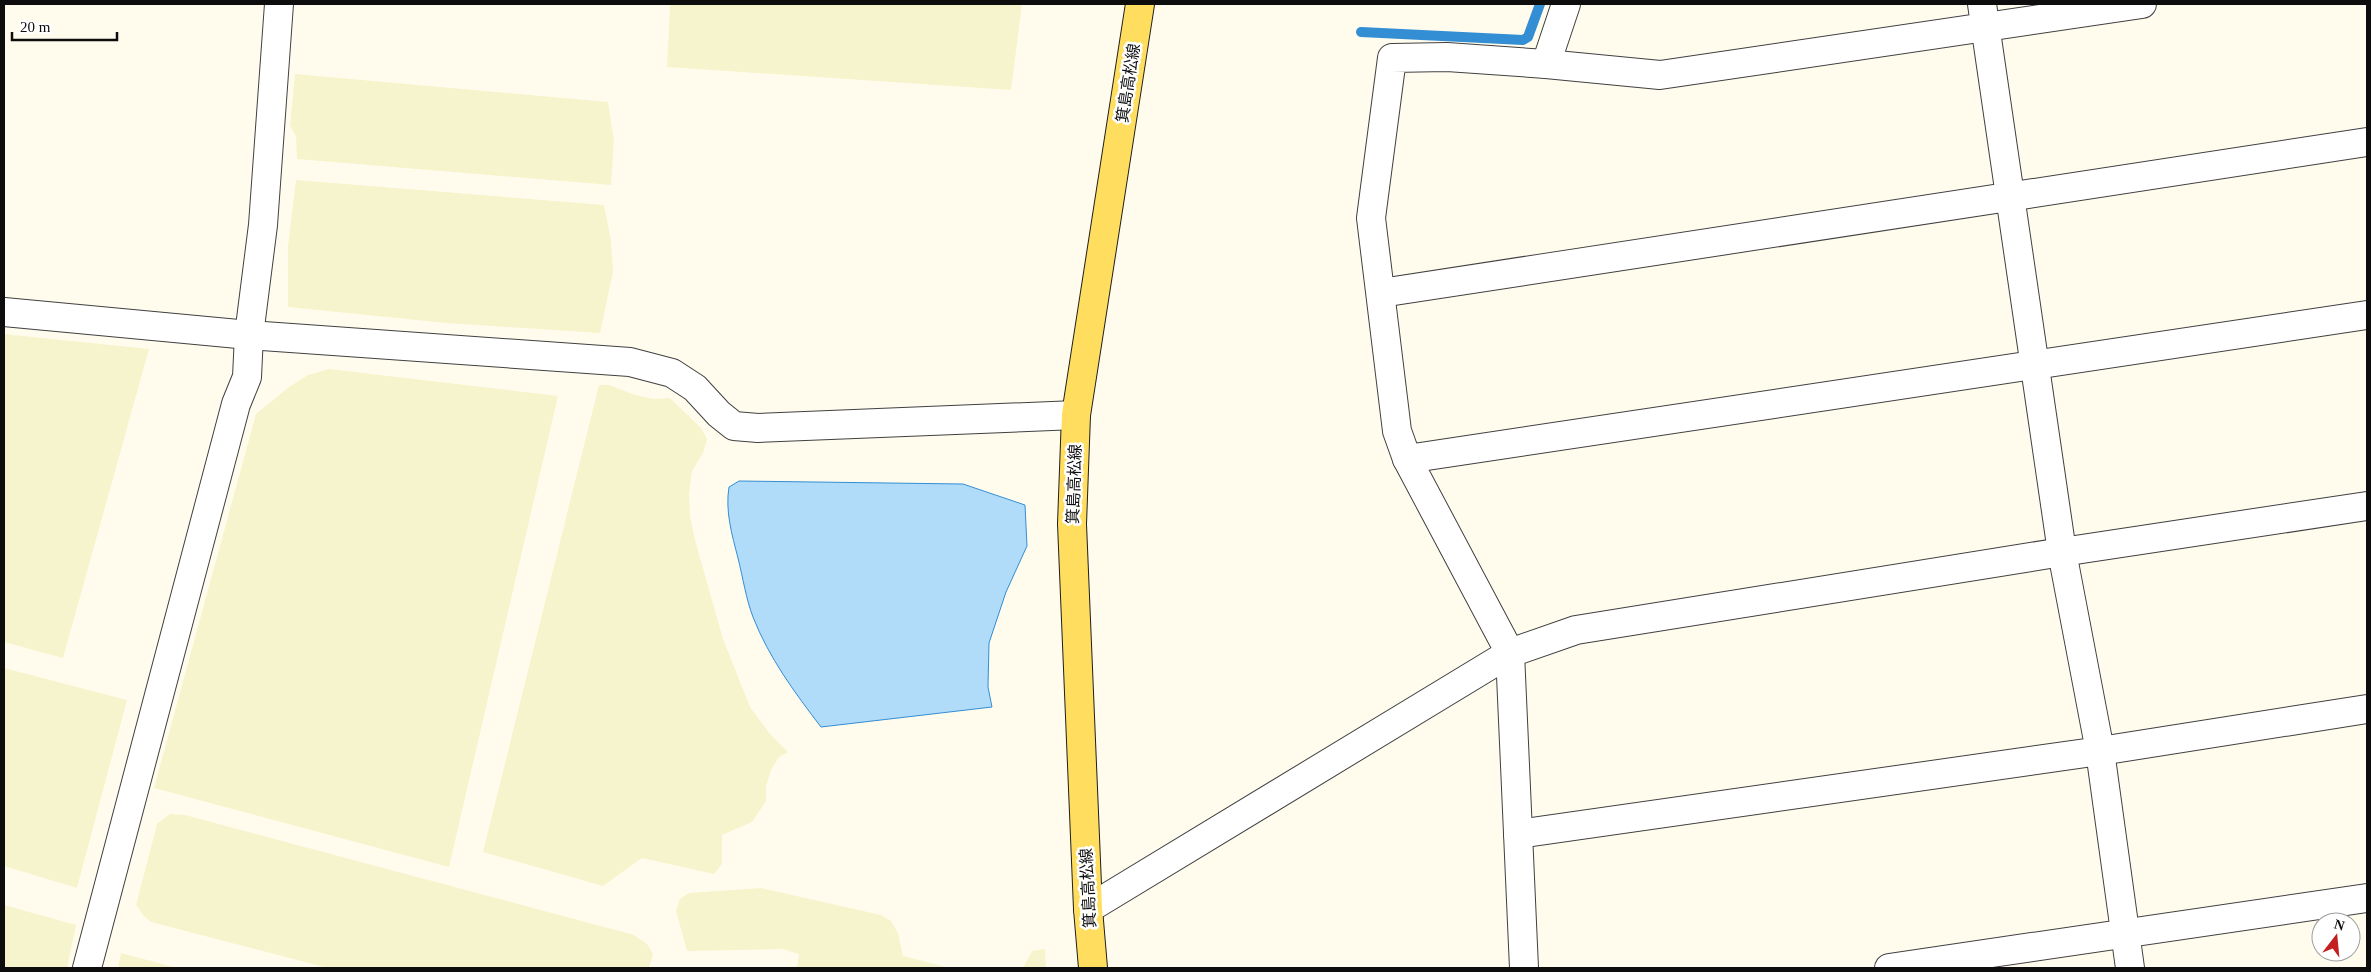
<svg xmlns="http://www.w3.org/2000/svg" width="2371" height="972" font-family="'Times New Roman','Noto Sans JP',serif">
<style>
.farmland{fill:#f6f4cc}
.water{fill:#b0dbf9;stroke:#338ed4}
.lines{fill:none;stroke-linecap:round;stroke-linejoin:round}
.stream{stroke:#338ed4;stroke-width:10}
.minor-casing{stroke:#404040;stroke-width:30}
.tertiary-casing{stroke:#404040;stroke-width:30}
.primary-casing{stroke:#1e1e1e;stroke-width:30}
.minor{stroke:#fff;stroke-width:28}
.tertiary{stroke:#fff;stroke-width:28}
.primary{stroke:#ffdd5e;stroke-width:28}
.labels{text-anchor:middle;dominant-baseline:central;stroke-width:5;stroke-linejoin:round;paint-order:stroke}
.street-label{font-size:16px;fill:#0d0d0d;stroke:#fff}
</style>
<rect width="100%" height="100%" fill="#fffcee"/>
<!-- farmland -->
<g class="farmland">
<path d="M670 4H1022L1011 90 667 67Z"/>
<path d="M295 74 608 102 614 141 611 185 297 159 296 137 290 125Z"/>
<path d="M296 180 604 205 611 241 613 272 600 333 446 323 288 307V246Z"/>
<path d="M4 334 149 349 63 658 4 642Z"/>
<path d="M329 369 558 396 449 867 154 788 256 414 289 387 308 375Z"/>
<path d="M599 385H609L635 395 654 399 670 398 701 428 707 439 703 453 692 471 689 494 690 516 695 540 723 639 750 707 770 734 788 752 779 757 771 770 766 786V801L752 822 722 835V864L714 874 642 858 603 886 483 852Z"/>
<path d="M4 668 127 700 77 888 4 866Z"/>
<path d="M170 814 185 815 634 935 647 944 653 954 649 968H328L151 922 144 916 136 905 157 824Z"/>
<path d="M761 888 881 915 891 921 898 933 903 956 950 968H797L799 954 783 949 687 951 676 911 680 899 689 893Z"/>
<path d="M4 905 76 925 67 968H4Z"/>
<path d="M1045 949 1046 968H1023L1032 951Z"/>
<path d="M121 953 177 968H118Z"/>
</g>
<!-- water -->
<path class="water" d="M739 481 963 484 1025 505 1027 546 1006 592 989 643 988 687 992 707 821 727C795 693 769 658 753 617 746 599 743 578 738 558 732 535 725 511 729 487Z"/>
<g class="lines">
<!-- stream -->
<path class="stream" d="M1361 32 1523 40 1528 37 1540 4"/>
<!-- minor casing -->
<g class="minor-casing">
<g id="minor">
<path d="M1982 4 2062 552 2100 751 2130 968"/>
<path d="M1546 64 1660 75 2142 4"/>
<path d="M1381 293 2367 142"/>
<path d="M4 312 249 335 630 362 672 373 695 388 719 414 734 426 758 428 1076 415"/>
<path d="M1407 459 2367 315"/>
<path d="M1518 834 2100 751 2367 709"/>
<path d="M87 968 236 404 247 377 249 335 263 225 279 4"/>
<path d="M1524 968 1510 653 1407 459 1397 431 1371 218 1392 58 1447 57 1546 64 1566 4"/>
<path d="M1889 968 2367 898"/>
</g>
</g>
<!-- tertiary casing -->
<g class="tertiary-casing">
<path id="tertiary" d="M1088 909 1510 653 1576 630 2062 552 2367 506"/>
</g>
<!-- primary casing -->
<g class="primary-casing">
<path id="primary" d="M1093 968 1088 909 1072 524 1076 415 1140 4"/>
</g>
<!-- minor -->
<use href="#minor" class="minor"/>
<!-- tertiary -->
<use href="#tertiary" class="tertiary"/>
<!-- primary -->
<use href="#primary" class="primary"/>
</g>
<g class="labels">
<!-- street labels -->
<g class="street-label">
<text transform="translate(1128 83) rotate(-81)">箕島高松線</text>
<text transform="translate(1074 484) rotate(-88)">箕島高松線</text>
<text transform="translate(1088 888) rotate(-93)">箕島高松線</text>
</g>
</g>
<!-- border -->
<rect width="2371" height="972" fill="none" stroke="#0d0d0d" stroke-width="10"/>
<!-- north arrow -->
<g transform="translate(2336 937) rotate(16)"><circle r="24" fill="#ffffff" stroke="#9e9e9e"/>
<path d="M0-4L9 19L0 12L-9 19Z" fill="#c41f20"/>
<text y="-8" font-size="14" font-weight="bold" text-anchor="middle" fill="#0d0d0d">N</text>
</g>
<!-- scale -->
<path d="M12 32v8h105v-8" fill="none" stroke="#0d0d0d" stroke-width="2.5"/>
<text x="20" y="32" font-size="15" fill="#0d0d0d" stroke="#ffffff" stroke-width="4" paint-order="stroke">20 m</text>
</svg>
